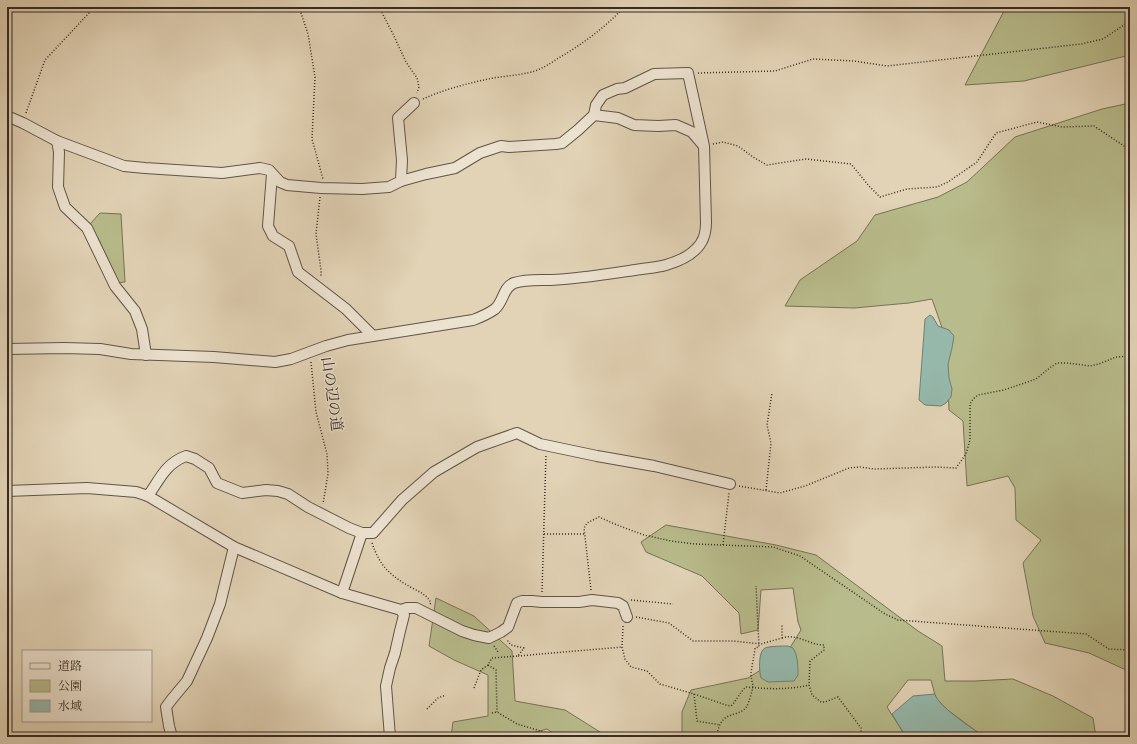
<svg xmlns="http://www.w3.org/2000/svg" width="1137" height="744" font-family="'IM FELL Great Primer','Noto Serif JP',serif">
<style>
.green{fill:#b8bb8b;stroke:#767356}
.water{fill:#95b8ab;stroke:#6f8074}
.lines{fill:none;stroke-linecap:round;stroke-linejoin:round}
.stream{stroke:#6f8074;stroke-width:3}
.minor-casing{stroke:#605547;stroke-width:12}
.path{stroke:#352b22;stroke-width:1.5;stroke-dasharray:1 2;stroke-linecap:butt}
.minor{stroke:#ece2d0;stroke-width:10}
.labels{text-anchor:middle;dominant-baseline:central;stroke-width:3;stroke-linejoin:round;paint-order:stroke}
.street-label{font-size:15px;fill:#352b22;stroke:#ece2d0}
</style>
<rect width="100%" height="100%" fill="#e2d3b6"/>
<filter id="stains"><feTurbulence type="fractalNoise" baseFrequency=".005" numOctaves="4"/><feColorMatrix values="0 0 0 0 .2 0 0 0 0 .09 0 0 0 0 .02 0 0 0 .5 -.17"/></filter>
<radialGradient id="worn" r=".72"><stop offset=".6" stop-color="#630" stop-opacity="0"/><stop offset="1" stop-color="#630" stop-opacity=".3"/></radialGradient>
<!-- green -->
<g class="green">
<path d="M1004 7H1130V55L1024 81 965 85 1003 13Z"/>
<path d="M1130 103V671L1126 670 1089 653 1045 643 1033 616 1023 563 1041 540 1016 520 1015 488 1008 476 967 486 963 421 949 410 946 339 932 299 909 303 854 308 785 306 800 280 857 241 875 215 938 197 967 182 1015 137 1102 109Z"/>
<path d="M100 213 121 214 125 282 117 283 99 240 90 224Z"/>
<path d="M666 525 776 545 816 555 918 631 942 646 945 681H975L1013 679 1053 696 1093 718 1096 737H984L949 711 936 699 931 680H908L887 707 906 737H682V712L691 690 748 678 786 654 801 630 798 622 793 588 761 590 758 630 741 634 739 613 702 576 646 552 641 542Z"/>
<path d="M436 598 474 616 512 651 515 701 565 710 608 737H558L547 729 517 737H451L453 722 488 716V675L454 660 429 646Z"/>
</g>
<!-- water -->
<g class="water">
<path d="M930 315 933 317 938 326 949 330 954 336 952 348 948 364 949 378 952 389 951 397 946 403 941 406 925 405 919 400 925 319Z"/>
<path d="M788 646 793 648C798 656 798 666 798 675L794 681 768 682 761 678C759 672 758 651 765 648 770 646 782 646 788 646Z"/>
<path d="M935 694C938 707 973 728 984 737H906L892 714 913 696Z"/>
</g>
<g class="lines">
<!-- stream -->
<path class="stream" d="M7 486H8"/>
<!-- minor casing -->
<g class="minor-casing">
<g id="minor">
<path d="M594 115 618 118 634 125 658 126 676 125 692 132 703 145"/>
<path d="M7 116 23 123 57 141 124 166 145 168 222 173 260 168 269 170 280 182 287 185 321 188 362 189 389 187 401 181 426 174 455 168 480 153 501 146 509 147 556 144 562 143 578 130 594 115 596 105 603 95 617 89 625 88 654 74 688 73 704 146 706 222C706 233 704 242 695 250 688 257 676 262 666 265 656 268 645 268 635 270 608 274 578 279 551 280 538 280 526 279 514 283 503 287 504 301 495 309 488 314 481 317 473 320L348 340 326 346 291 359 275 362 214 357 131 354 100 349 64 348 7 349"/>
<path d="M57 141 59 152 58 187 65 207 87 228 115 286 135 311 142 329 146 355"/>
<path d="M272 174 268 226 273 236 289 246 298 272 346 309 373 336"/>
<path d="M401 181 402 160 398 118 414 103"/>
<path d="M7 491 87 488 136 492 148 496 234 547 342 593 401 610"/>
<path d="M148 496C160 479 165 464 186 456L195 459 209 468 217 483 242 493 266 490 278 491 288 494 308 507 349 528 362 533H373L402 500 434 472 477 447 517 433 540 444 597 456 654 466 730 484"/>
<path d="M342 593 362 533"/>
<path d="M401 610 407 608H416L462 631 474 635 489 638 501 632 508 627 517 603 522 601H532L542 602H579L592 600 618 603 623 606 627 617"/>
<path d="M172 737 169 726 166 707 172 699 187 681 207 638 220 604 234 547"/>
<path d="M390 737 386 686 390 668 395 653 400 631 404 615 401 610"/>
</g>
</g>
<!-- path -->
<g class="path">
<path d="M299 7 308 34 315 77 312 139 323 179"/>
<path d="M379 7 393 34 406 62 417 78 419 87 417 93"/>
<path d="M698 73 775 71 813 59 854 61 887 66 1081 44 1103 39 1130 21"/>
<path d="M423 99C445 89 469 83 493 78 507 76 521 75 535 71 543 68 550 64 557 59 581 45 605 28 624 7"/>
<path d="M26 113 45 60 90 12 93 7"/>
<path d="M713 144 723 142 738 146 753 157 767 165 806 159 851 164 869 186 880 197 907 189 937 187 948 182 977 162 996 133 1037 122 1062 127 1094 126 1130 150"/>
<path d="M320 197 316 234 321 270V276"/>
<path d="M311 362 316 412 327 454 328 474 323 504"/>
<path d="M739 486 780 493 805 486 849 468 860 467 874 469 936 467 956 468 966 454 970 440V404L973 399 978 395 1004 390 1036 379 1051 367 1057 363H1068L1090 366 1099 364 1116 357 1130 356"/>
<path d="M766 490 771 443 767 425 772 393"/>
<path d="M544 534H585"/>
<path d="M372 543C380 567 391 576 412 588 420 592 427 595 431 603L430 604"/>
<path d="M723 545 729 493"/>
<path d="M591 590 584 528 587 523 599 517 617 525 644 535 671 541 695 544 773 547 800 556 885 614 898 620 1086 634 1109 649 1130 650"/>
<path d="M542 592 546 454"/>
<path d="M631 600 673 604"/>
<path d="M636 617 669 623 693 641H734L761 644 782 638V625"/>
<path d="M623 626 622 647 625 659 631 667 647 671 660 684 694 694 726 705 731 706C737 700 740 692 746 687 766 689 789 690 809 685"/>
<path d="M782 638C797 633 809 645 824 645V650L810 661 809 685 812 695 821 702H825L838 697 861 728V737"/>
<path d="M494 646 498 652"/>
<path d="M518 656 622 647"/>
<path d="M488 665 496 670 497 712"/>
<path d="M474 688 481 670 488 665 492 658 518 656 524 648 511 645 507 640"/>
<path d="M694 694 697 721 720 725"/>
<path d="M427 709 438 698 446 695"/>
<path d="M492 713 497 712 517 724 561 737"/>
<path d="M716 737C718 731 719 724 723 720 729 713 742 715 747 706 749 702 753 689 753 685 752 681 751 678 751 673 752 665 754 657 755 648L759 647 756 586"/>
</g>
<!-- minor -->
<use href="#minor" class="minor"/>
</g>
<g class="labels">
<!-- street labels -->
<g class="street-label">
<text transform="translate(332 394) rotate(82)">山の辺の道</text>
</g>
</g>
<!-- margin -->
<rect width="1137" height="744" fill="none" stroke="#e2d3b6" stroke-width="24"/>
<rect x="8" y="8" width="1121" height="728" fill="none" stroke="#352b22" stroke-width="2"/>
<rect x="12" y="12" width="1113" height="720" fill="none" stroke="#352b22"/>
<!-- legend -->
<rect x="22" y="650" width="130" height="72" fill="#ece2d0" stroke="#a3998a"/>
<rect x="30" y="663" width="20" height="6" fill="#ece2d0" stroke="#a3998a"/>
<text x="58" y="670" font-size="12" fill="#352b22">道路</text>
<rect x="30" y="680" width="20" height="12" fill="#b8bb8b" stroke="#a3998a"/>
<text x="58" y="690" font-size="12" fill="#352b22">公園</text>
<rect x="30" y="700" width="20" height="12" fill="#95b8ab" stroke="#a3998a"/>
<text x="58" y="710" font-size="12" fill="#352b22">水域</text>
<rect width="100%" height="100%" filter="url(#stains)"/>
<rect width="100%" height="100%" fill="url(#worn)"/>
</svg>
